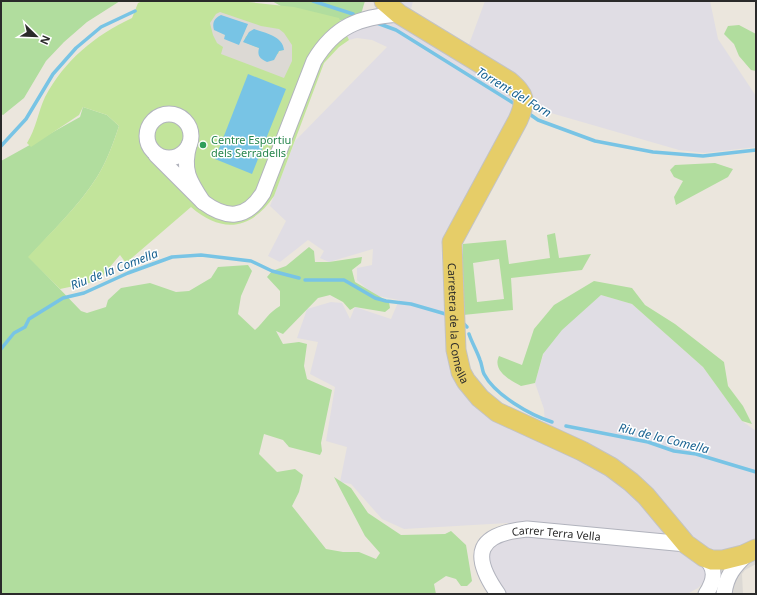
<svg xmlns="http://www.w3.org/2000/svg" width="757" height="595" font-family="'Noto Sans',sans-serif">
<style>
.industrial{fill:#e0dde4}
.green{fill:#b1dd9e;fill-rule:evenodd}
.pitch{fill:#c2e49b}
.plaza{fill:#dcd9d4;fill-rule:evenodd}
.water{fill:#78c4e5}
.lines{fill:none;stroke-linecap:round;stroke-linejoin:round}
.stream{stroke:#78c4e5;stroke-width:3.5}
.minor-casing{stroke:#b1b3bd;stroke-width:17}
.major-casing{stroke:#c3c3c3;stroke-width:21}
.minor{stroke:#fff;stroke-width:15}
.major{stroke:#e6cd68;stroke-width:19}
.leisure-dot{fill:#2e9e5b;stroke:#fff;stroke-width:1.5}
.labels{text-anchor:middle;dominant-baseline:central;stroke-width:3;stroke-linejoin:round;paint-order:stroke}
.leisure-label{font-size:11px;fill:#27864d;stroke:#fff;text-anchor:start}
.street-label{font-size:11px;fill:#2a2a2a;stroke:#fff}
.water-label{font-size:12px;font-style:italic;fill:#186291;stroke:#fff}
</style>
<rect width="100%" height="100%" fill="#ebe6dd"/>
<!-- industrial -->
<g class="industrial">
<path d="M399 1H413L411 9 468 47 485 1H710L718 39 756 96V147L704 153 679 150 544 111H534L445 232 441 245 446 346 450 369 466 395 599 469 634 494 665 533 662 536 508 526V523L404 529 382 519 351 484 340 482 347 447 326 441 335 387 310 374 318 342 297 338 307 309 331 302 342 303 350 319 355 307 391 319 399 300 373 295 357 280V268L372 265 373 249 329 262 320 258 324 251 308 240 280 262 268 256 286 221 270 206 295 141 387 47 372 40 357 38 349 40 344 28 410 9Z"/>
<path d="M601 295 632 304 703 367 742 421 756 431V541L721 552 708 550 545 425 544 409 535 383 544 352 563 328Z"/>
<path d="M532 536 674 548 682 551 706 568 705 581 698 588 687 594H506L494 575 487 559 493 548 500 542Z"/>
</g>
<!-- green -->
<g class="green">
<path d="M1 1H120L87 22 64 42 46 61 24 98 3 115 1 114Z"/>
<path d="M272 1H365L361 14 339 21 286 9Z"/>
<path d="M739 25 756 34V71L751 70 739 56 734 44 724 34 728 26Z"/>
<path d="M83 107 107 115 119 126C113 144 107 161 97 177 79 206 51 232 29 257L81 311 87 313 106 307 108 300 121 288 150 283 176 292 189 291 211 278 218 267 248 265 252 271 241 296 238 314 255 330C264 322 269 312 280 306V291L267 277 272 271 286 266 309 247 314 251 315 262H329L362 257 361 263 352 270 355 282 389 302 390 308 385 312 355 307 350 310 343 302 330 295 318 298 283 334 276 331 283 344 299 342 307 344 304 366 307 379 332 390 321 443 322 451 320 455 289 447 283 440 264 434 259 454 277 472 295 469 303 475 299 492 292 506 326 549 343 552H359L376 559 380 553 365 536 334 477 351 488 368 513 401 535 445 534 451 531 466 545 472 581 467 586H461L456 579 446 576 434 584 436 594H1V161L80 117Z"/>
<path d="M715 163 733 169 728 177 676 205 674 197 683 181 674 177 670 170 675 165Z"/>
<path d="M555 233 559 258 591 254 582 270 511 278 513 310 463 315V244L506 240 509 264 550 258 547 235ZM499 259 504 299 477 302 473 263Z"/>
<path d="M594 281 632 288 645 305 675 324 724 362 728 386 743 406 752 424 742 421 703 367 632 304 601 295 562 330 543 354 535 383 521 386C510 380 492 371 499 356L522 365 534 329 554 305Z"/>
</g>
<!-- pitch -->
<path class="pitch" d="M143 1H239L294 7 339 18 349 40 339 47 324 63 274 196C251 230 222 234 191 207L126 263 120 255 98 281 60 289 28 257C51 232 79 206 97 177 107 161 113 144 119 126L107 115 83 107 79 115 31 147 27 143C36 129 38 112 45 97 65 60 94 36 132 18L138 3Z"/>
<!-- plaza -->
<g class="plaza">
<path d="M220 12 261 26 279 29 284 33 292 45V61L284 78 221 54 223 47 217 43 213 35 210 23 216 14ZM246 36 283 50 279 51 278 54 259 48 244 42Z"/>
<path d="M756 557V564L745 570 742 574 743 594H728L736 570Z"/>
</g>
<!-- water -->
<g class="water">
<path d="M221 15 248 24 239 45 224 39 225 35 214 30C212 23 214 18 221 15Z"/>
<path d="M254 29C265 33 283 36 284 50L279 51 274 60 267 62C260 59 257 56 259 48L243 42 249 32Z"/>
<path d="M248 74 286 89 252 174 215 159Z"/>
</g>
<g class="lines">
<!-- stream -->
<g class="stream">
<path d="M313 1 353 14"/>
<path d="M377 23 396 30 518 106"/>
<path d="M528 113 538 120 595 141 653 152 703 156 756 150"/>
<path d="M1 146 26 119 53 74 76 48 101 27 135 11"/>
<path d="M305 280H344L375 298 386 301 411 304 449 315"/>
<path d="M461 321 467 327"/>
<path d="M469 334C472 343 477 351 480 360 482 364 482 370 484 374 495 395 530 415 552 422"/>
<path d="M1 349 14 333 25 327 29 319 63 298 84 293 128 273 172 257 201 255 251 261 272 271 299 278"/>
<path d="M566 426 648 442 674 451 696 454 756 472"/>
</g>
<!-- minor casing -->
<g class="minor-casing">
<g id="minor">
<circle cx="169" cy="136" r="22"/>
<path d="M156 155 203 202C189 181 182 170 189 145"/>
<path d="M203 202C226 219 246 220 263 193L314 61C335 26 359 17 399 14"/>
<path d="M704 557C717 568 715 580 706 594"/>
<path id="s1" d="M498 594C470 554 477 534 527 529L686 544"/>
<path d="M724 594C726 576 734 566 748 553"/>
</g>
</g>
<!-- major casing -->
<g class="major-casing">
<g id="major">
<path id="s2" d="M384 1 399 14 509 81C525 95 527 100 518 120L452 242 456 350 461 372 466 381 480 398 497 412 582 451 611 467 631 482 646 496 686 544 704 557 712 560H723L743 555 756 549"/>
</g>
</g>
<!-- minor -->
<use href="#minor" class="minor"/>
<!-- major -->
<use href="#major" class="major"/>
</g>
<!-- markers -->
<circle class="leisure-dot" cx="203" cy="145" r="4"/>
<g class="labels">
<!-- leisure labels -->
<g class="leisure-label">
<text x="211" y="139">Centre Esportiu<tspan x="211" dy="13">dels Serradells</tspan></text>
</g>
<!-- street labels -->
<g class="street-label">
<text stroke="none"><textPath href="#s2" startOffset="414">Carretera de la Comella</textPath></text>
<text stroke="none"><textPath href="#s1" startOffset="129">Carrer Terra Vella</textPath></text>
</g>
<!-- water labels -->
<g class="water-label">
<text transform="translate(514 92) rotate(31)">Torrent del Forn</text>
<text transform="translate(114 269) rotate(-21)">Riu de la Comella</text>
<text transform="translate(664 438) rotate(14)">Riu de la Comella</text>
</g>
</g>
<!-- border -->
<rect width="757" height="595" fill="none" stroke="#2a2a2a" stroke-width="4"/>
<!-- north arrow -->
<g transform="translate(36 36) rotate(113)" stroke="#ffffff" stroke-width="3" paint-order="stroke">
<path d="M0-3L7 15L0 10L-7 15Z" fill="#2a2a2a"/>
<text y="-6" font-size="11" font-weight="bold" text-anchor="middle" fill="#2a2a2a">N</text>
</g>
</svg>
